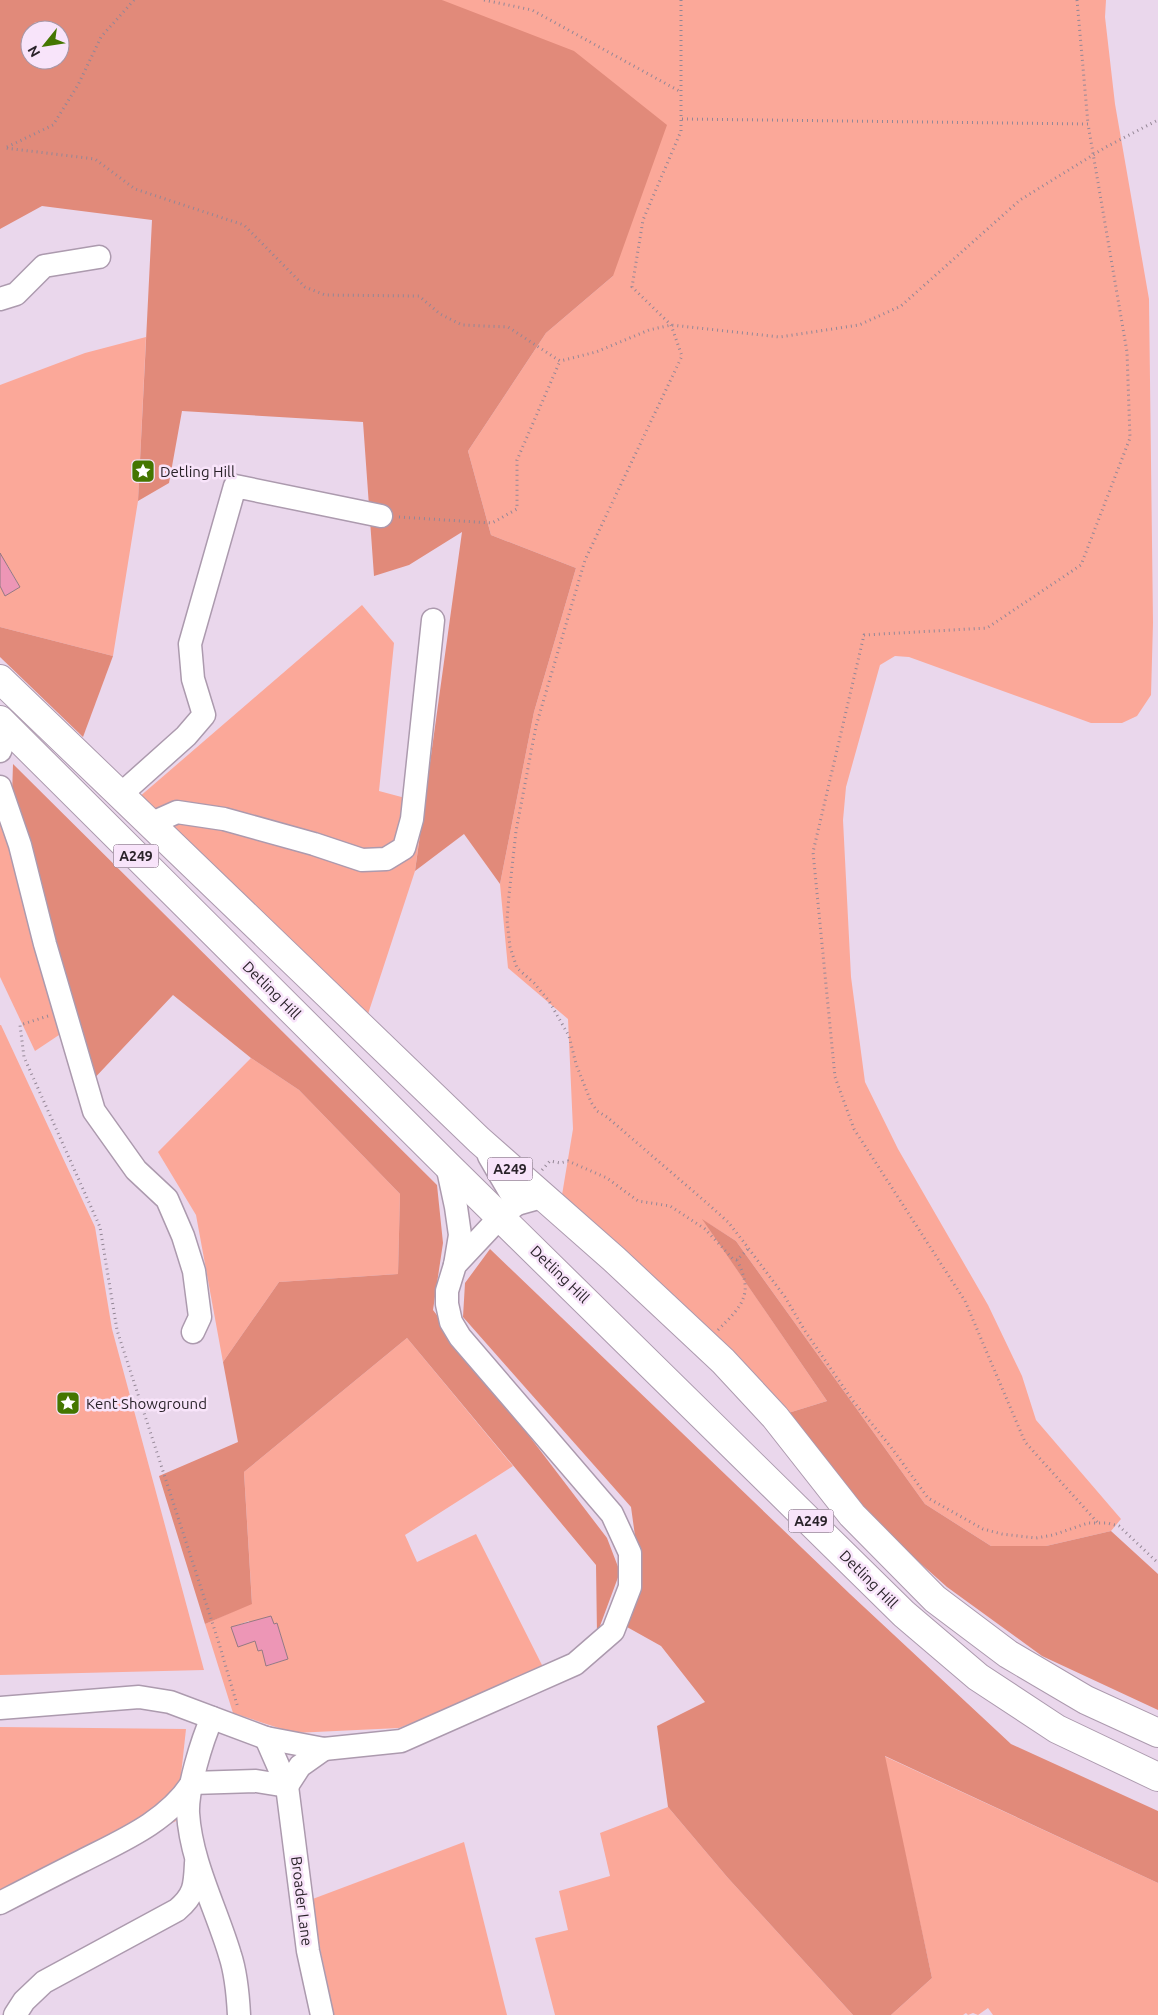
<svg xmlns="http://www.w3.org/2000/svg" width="1158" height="2015" font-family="Ubuntu,sans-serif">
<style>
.green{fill:#fba899;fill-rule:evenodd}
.forest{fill:#e18a7a;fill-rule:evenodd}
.building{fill:#ed96b6;stroke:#947982}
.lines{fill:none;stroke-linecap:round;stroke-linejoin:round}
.minor-casing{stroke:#ac9aae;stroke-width:25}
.highway-casing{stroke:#ac9aae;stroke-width:30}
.path{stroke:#948796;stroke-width:3;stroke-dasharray:1 4;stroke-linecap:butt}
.minor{stroke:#fff;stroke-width:22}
.highway{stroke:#fff;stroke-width:28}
.labels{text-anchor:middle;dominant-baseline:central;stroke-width:5;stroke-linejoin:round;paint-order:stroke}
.shield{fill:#f8e4fa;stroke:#685d68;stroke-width:1}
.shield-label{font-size:14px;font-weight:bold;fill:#2a232a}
.poi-label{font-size:15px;fill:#2a232a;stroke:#f8e4fa;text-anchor:start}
.street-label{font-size:15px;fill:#2a232a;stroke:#f8e4fa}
</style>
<rect width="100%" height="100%" fill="#ead7ec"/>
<!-- green -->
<g class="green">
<path d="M442 0H1106L1105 17 1115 104 1149 299 1153 623 1151 695 1137 716 1122 723H1091L909 657 895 656 880 665 846 787 843 820 851 977 865 1082 898 1149 988 1305 1022 1376 1036 1420 1121 1519 1111 1531 1046 1546H991L925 1504 736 1241 703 1220 827 1401 785 1414 561 1201 573 1129 568 1019 508 968 500 884 534 712 576 568 491 535 468 451 546 333 613 276Z"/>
<path d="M146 337 138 501 113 656 0 627V586L6 595 20 587 8 566 0 570V385L85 353Z"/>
<path d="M362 605 394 643 379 791 424 803 415 871 368 1014 138 798Z"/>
<path d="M0 810 62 1033 35 1051 0 977Z"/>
<path d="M0 1025H1L95 1227 112 1329 204 1670 0 1675Z"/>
<path d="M251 1058 299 1090 400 1194 398 1274 279 1282 223 1362 196 1215 158 1152Z"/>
<path d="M407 1338 513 1466 405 1535 417 1562 476 1534 545 1671 399 1728 294 1733 233 1713 205 1624 252 1603 244 1472ZM271 1617 274 1624 277 1623 288 1659 267 1666 262 1650 258 1651 257 1646 259 1640 238 1646 232 1627 249 1621 252 1630 257 1621Z"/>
<path d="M0 1727 186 1729 176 1821 0 1911Z"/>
<path d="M884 1756 1158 1883V2015H993L988 2008 978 2015 973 2013 968 2015 966 2013 963 2015H891L932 1978Z"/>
<path d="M668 1807 728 1878 853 2015H555L535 1938 568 1930 559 1891 610 1876 600 1833Z"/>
<path d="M464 1842 507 2015H334L310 1900Z"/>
</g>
<!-- forest -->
<g class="forest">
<path d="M0 0H442L574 51 667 125 613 276 546 333 468 451 491 535 576 568 534 712 500 884 464 834 415 871 462 532 409 565 374 576 363 422 182 411 169 483 138 501 152 220 42 206 0 229ZM30 30H60V60H30Z"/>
<path d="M0 627 113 656 83 737 0 657Z"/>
<path d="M13 764 437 1185 443 1243 433 1310 607 1538 620 1572 597 1634 596 1565 407 1338 244 1472 252 1604 205 1624 159 1476 238 1442 223 1362 279 1282 398 1274 400 1194 299 1090 251 1058 173 995 89 1084 12 795Z"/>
<path d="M702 1219 736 1241 925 1504 991 1546H1046L1111 1531 1158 1574V1710L1042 1656 947 1587 854 1504 785 1414 827 1401Z"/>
<path d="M490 1249 850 1594 1011 1744 1158 1811V1883L885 1756 932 1978 891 2015H853L728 1878 668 1807 657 1726 705 1702 661 1646 627 1627 640 1572 631 1507 463 1317 465 1283Z"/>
</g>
<!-- building -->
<g class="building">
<path d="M0 553 20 587 5 596 0 586Z"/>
<path d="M271 1616 274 1624 277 1623 288 1659 266 1666 262 1650 258 1651 255 1641 238 1647 231 1627Z"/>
</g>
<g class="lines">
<!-- minor casing -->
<g class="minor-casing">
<g id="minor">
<path d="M0 299 16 294 44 266 99 257"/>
<path d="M0 751 8 729"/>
<path d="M0 787 20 845 45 944 94 1111 136 1170 167 1199 183 1236 194 1271 200 1317 193 1332"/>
<path d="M120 795 186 736 204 715 193 679 190 644 235 486 381 516"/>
<path d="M150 824 177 812 224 819 314 844 362 860 386 859 404 848 412 819 433 620"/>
<path d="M489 1156 517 1204"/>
<path d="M447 1165 456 1207 460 1235 455 1265"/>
<path d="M0 1708 139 1697 170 1702 266 1738 324 1749 401 1741 575 1664 613 1631 630 1587V1553L612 1514 460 1337 451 1322 447 1304V1291L455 1265 501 1216 517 1204 542 1197"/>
<path d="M212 1718C202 1740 187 1789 188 1813 191 1862 216 1908 230 1955 236 1973 238 1996 239 2015"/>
<path d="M266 1738 287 1786 308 1951 322 2015"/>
<path d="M0 1903C27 1889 54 1875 82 1861 121 1841 167 1822 192 1783L256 1781 287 1786 300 1766 324 1749"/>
<path d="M15 2015 24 2001 44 1982 177 1910C195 1895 195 1885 196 1863"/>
</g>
</g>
<!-- highway casing -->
<g class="highway-casing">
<g id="highway">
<path d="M0 679 479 1140 614 1259 723 1361 775 1417 852 1515 935 1599 1008 1654 1086 1700 1158 1733"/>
<path d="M0 720 447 1165 904 1614 978 1677 1057 1729 1158 1777"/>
</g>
</g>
<!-- path -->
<g class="path">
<path d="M134 0 101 37 78 85 53 125 5 148 95 159 135 189 244 225 305 287 325 295 419 296 440 314 462 325 508 327 560 361 596 352 649 330 671 325 780 337 859 325 901 306 1020 200 1106 147 1158 120"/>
<path d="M484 0 532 10 681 92"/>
<path d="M681 0V131L643 220 632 287 671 325 682 356 585 560 536 726 516 831 509 895 507 920 510 947 517 968 534 983 549 1001 569 1036 576 1064 591 1102 597 1111 607 1117 708 1204 728 1222 743 1241 785 1297 805 1331 853 1401 891 1447 928 1498 983 1529 1002 1534 1036 1538 1053 1535 1088 1523H1107L1119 1526 1158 1563"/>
<path d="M1077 0 1088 124"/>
<path d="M682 119 1088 124 1127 352 1130 438 1081 565 987 628 864 635 813 852 835 1077 854 1129 965 1301 1025 1442 1098 1523"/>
<path d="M399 517 492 523 517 509V460L560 361"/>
<path d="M48 1016 20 1025 24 1057 100 1227 117 1330 218 1640 238 1708"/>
<path d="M542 1170 550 1161 560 1163 568 1161 607 1178 638 1201 670 1206 705 1229 733 1259 737 1260 749 1248"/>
<path d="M718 1330C743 1305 754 1294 737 1260"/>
</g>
<!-- minor -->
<use href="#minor" class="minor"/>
<!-- highway -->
<use href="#highway" class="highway"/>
</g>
<!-- icons -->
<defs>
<g id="sight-square" transform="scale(1.25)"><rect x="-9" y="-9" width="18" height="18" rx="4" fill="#447600" stroke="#f8e4fa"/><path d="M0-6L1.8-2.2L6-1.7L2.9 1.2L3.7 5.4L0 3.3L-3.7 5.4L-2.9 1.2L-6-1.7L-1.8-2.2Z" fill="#fff"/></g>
</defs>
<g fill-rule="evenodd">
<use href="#sight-square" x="143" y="471"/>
<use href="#sight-square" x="68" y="1403"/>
</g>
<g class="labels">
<!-- shield labels -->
<g class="shield">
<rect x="113.5" y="844.5" width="45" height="23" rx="4"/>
<rect x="487.5" y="1157.5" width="45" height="23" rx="4"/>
<rect x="788.5" y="1509.5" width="45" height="23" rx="4"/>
</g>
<g class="shield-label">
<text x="136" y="856">A249</text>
<text x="510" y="1169">A249</text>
<text x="811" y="1521">A249</text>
</g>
<!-- poi labels -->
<g class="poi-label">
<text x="160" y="471">Detling Hill</text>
<text x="86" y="1403">Kent Showground</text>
</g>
<!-- street labels -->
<g class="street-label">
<text transform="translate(272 990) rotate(45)">Detling Hill</text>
<text transform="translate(560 1274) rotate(44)">Detling Hill</text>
<text transform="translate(869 1579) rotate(45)">Detling Hill</text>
<text transform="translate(302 1901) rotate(83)">Broader Lane</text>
</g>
</g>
<!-- north arrow -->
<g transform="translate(45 45) rotate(240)"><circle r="24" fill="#f8e4fa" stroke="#a697a7"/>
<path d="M0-4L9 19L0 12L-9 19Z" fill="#447600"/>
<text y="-8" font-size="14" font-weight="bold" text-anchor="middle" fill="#2a232a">N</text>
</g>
</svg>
